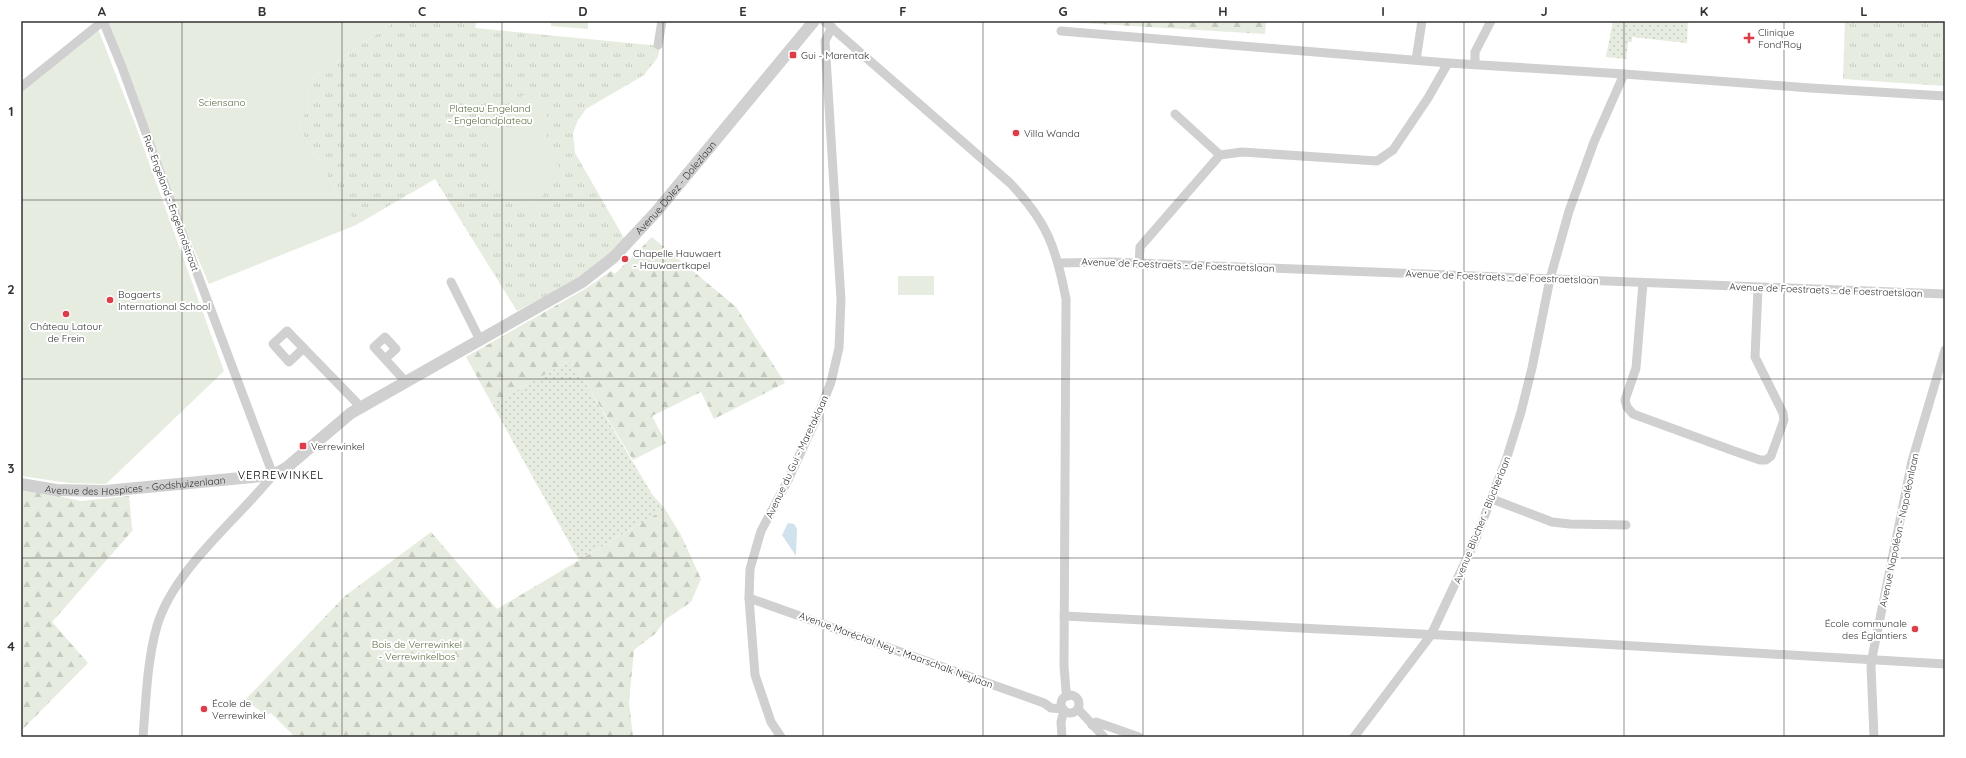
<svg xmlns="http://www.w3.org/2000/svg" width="1966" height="758" font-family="Quicksand,sans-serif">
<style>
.grass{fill:url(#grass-dots)}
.forest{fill:url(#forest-firs)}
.park{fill:url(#park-tufts)}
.garden{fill:#e6ecdf}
.water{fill:#cfe2ee}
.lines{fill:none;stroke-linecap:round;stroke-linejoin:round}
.minor{stroke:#d0d0d0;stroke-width:9}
.tertiary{stroke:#d0d0d0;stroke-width:12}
.grid{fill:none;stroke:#333;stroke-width:1;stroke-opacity:0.55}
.poi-dot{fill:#e63946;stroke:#fff;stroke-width:1.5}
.labels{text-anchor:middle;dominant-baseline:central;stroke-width:4;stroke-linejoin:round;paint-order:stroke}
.poi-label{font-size:10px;fill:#333;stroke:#fff;text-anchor:start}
.park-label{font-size:10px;fill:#56703f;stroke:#fff}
.street-label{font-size:10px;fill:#333;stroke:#fff}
.neighbourhood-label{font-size:11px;letter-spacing:1px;fill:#000;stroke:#fff}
.neatline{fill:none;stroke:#333;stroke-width:1.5}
.grid-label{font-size:13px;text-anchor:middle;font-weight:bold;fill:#333}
</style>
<defs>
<pattern id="grass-dots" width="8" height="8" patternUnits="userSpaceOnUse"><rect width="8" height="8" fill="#e6ecdf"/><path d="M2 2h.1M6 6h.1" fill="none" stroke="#c6cbc0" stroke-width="1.8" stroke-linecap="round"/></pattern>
<pattern id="forest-firs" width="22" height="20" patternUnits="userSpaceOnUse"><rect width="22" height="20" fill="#e6ecdf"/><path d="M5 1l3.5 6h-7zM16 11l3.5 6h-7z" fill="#c6cbc0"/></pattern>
<pattern id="park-tufts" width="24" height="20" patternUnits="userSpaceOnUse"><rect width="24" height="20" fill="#e6ecdf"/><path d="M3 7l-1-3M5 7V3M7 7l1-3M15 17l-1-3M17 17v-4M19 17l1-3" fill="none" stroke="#c6cbc0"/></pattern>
</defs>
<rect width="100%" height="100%" fill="#fff"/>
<!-- grass -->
<g class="grass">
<path d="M1613 21H1688L1687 43 1632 37V42H1628L1626 59 1606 57Z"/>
<path d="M569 361 579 372 652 494 665 509 579 560 492 404Z"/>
</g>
<!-- forest -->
<g class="forest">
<path d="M1050 21H1266L1265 34Z"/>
<path d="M652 237 736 307 785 383 714 419 701 392 652 416 666 443 633 460 579 372 569 361 492 404 466 357 585 289 611 271 615 274Z"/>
<path d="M21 488 81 501 129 496 132 528 133 530 52 622 88 663 21 731Z"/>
<path d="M665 509 681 535 701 579 691 602 666 619 656 633 634 650 629 702 633 737H295L271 713 266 715 245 700 345 596 431 532 497 609Z"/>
</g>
<!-- park -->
<g class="park">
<path d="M396 21H477L475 28 660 46 658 57 644 75 586 109 578 120 573 133 575 153 624 238C597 272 555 291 517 311L435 179 356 225 298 126 307 110 309 84 315 76Z"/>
<path d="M1845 21H1945V86L1843 79Z"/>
</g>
<!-- garden -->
<g class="garden">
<path d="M106 21H396L315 76 309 84 307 110 298 126 356 225 209 284 177 210Z"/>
<path d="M551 21H588V29L551 26Z"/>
<path d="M98 29 134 121 224 371 106 484 69 483 21 476V92Z"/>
<path d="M523 95 536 97 544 105 550 127 543 144 560 168 533 211 526 207 520 200 493 189 486 130 491 127H514L516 101Z"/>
<rect x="898" y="276" width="36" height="19"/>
</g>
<!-- water -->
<path class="water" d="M788 523 794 524 797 529 796 556 782 535Z"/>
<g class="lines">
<!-- minor -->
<g class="minor">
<path d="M103 21 122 67 185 241 273 475C237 520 174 569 157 626 147 661 146 700 143 737"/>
<path d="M824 21 1010 183C1047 222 1056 247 1066 299L1064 666 1066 691 1068 696"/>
<path d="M1061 31 1448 63 1624 74 1810 88 1945 96"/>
<path d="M658 45 662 21"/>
<path d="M1416 60 1422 21"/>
<path d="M1475 64V52L1491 21"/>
<path d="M21 87 103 21"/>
<path d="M1175 114 1220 155"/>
<path d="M1059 263 1111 262 1945 294"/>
<path d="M1139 264 1140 247 1220 155 1242 152 1377 161 1393 150 1428 98 1448 63"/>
<path d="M451 282 480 340"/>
<path d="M1643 283 1636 368 1625 400 1627 407 1633 414 1734 451 1760 460H1766L1771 456 1784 420 1783 413 1755 357 1758 288"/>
<path d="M304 348 289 362 273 344 287 331 355 401 360 407"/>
<path d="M385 359 396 349 385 337 374 347 406 382"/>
<path d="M1492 499 1552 522 1570 524 1626 525"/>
<path d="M749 598 1044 703 1051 708 1063 709"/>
<path d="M1064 616 1480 637 1945 664"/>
<circle cx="1070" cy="704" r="9"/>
<path d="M1078 709 1104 737"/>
<path d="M1092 725 1096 722 1139 737"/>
<path d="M781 737 771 722 755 675 749 598 750 569 761 531 788 480 818 415 831 382 839 348 841 300 825 41 832 27"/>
<path d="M1062 737 1061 722 1064 710"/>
<path d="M1354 737 1431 635 1475 541 1507 457 1521 412 1532 368 1550 279 1569 211 1594 142 1624 74"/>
<path d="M1874 737 1871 666 1873 653 1912 461 1945 350"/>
</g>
<!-- tertiary -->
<path class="tertiary" id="s1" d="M21 484 56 490 105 491 273 475 286 468 351 413 582 282 614 257 656 212 814 21"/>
</g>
<!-- grid -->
<path class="grid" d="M182 21V737M342 21V737M502 21V737M663 21V737M823 21V737M983 21V737M1143 21V737M1303 21V737M1464 21V737M1624 21V737M1784 21V737M21 200H1945M21 379H1945M21 558H1945"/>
<!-- markers -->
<g class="poi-dot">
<path d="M1747 32h4v4h4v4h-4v4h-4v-4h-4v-4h4z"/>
<rect x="789" y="51" width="8" height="8" rx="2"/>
<circle cx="1016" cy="133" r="4"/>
<circle cx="625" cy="259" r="4"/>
<circle cx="110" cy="300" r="4"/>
<circle cx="66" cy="314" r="4"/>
<rect x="299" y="442" width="8" height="8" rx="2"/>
<circle cx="1915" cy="629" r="4"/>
<circle cx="204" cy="709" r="4"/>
</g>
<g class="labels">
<!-- poi labels -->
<g class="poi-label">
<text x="1758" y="32">Clinique<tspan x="1758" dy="12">Fond'Roy</tspan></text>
<text x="801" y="55">Gui - Marentak</text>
<text x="1024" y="133">Villa Wanda</text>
<text x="633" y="253">Chapelle Hauwaert<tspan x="633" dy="12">- Hauwaertkapel</tspan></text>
<text x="118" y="294">Bogaerts<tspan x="118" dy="12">International School</tspan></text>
<text x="66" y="326" text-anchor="middle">Château Latour<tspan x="66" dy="12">de Frein</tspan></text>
<text x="311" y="446">Verrewinkel</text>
<text x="1907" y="623" text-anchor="end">École communale<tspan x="1907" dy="12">des Églantiers</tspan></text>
<text x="212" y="703">École de<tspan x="212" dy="12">Verrewinkel</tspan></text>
</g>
<!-- park labels -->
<g class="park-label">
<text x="222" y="102">Sciensano</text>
<text x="490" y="108">Plateau Engeland<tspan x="490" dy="12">- Engelandplateau</tspan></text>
<text x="417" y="644">Bois de Verrewinkel<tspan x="417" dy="12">- Verrewinkelbos</tspan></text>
</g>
<!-- street labels -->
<g class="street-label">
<text stroke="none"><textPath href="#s1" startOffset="752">Avenue Dolez - Dolezlaan</textPath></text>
<text transform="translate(171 203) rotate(70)">Rue Engeland - Engelandstraat</text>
<text transform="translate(1178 265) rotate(2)">Avenue de Foestraets - de Foestraetslaan</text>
<text transform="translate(1502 277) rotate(2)">Avenue de Foestraets - de Foestraetslaan</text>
<text transform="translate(1826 290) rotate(2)">Avenue de Foestraets - de Foestraetslaan</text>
<text transform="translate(797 457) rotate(-65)">Avenue du Gui - Maretaklaan</text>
<text stroke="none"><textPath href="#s1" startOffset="115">Avenue des Hospices - Godshuizenlaan</textPath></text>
<text transform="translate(1482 520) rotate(-68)">Avenue Blücher - Blücherlaan</text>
<text transform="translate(1899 530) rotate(-78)">Avenue Napoléon - Napoléonlaan</text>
<text transform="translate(896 650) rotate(20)">Avenue Maréchal Ney - Maarschalk Neylaan</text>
</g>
<!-- neighbourhood labels -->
<g class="neighbourhood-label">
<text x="281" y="475">VERREWINKEL</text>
</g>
</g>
<!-- border -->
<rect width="1966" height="758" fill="none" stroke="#ffffff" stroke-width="44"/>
<rect x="22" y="22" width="1922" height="714" class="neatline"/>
<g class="grid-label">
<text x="102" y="16">A</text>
<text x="262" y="16">B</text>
<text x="422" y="16">C</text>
<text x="583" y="16">D</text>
<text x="743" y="16">E</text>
<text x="903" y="16">F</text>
<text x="1063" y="16">G</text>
<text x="1223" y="16">H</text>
<text x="1383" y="16">I</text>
<text x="1544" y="16">J</text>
<text x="1704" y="16">K</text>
<text x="1864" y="16">L</text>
<text x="11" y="116">1</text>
<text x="11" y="294">2</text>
<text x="11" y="473">3</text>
<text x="11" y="651">4</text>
</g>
</svg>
